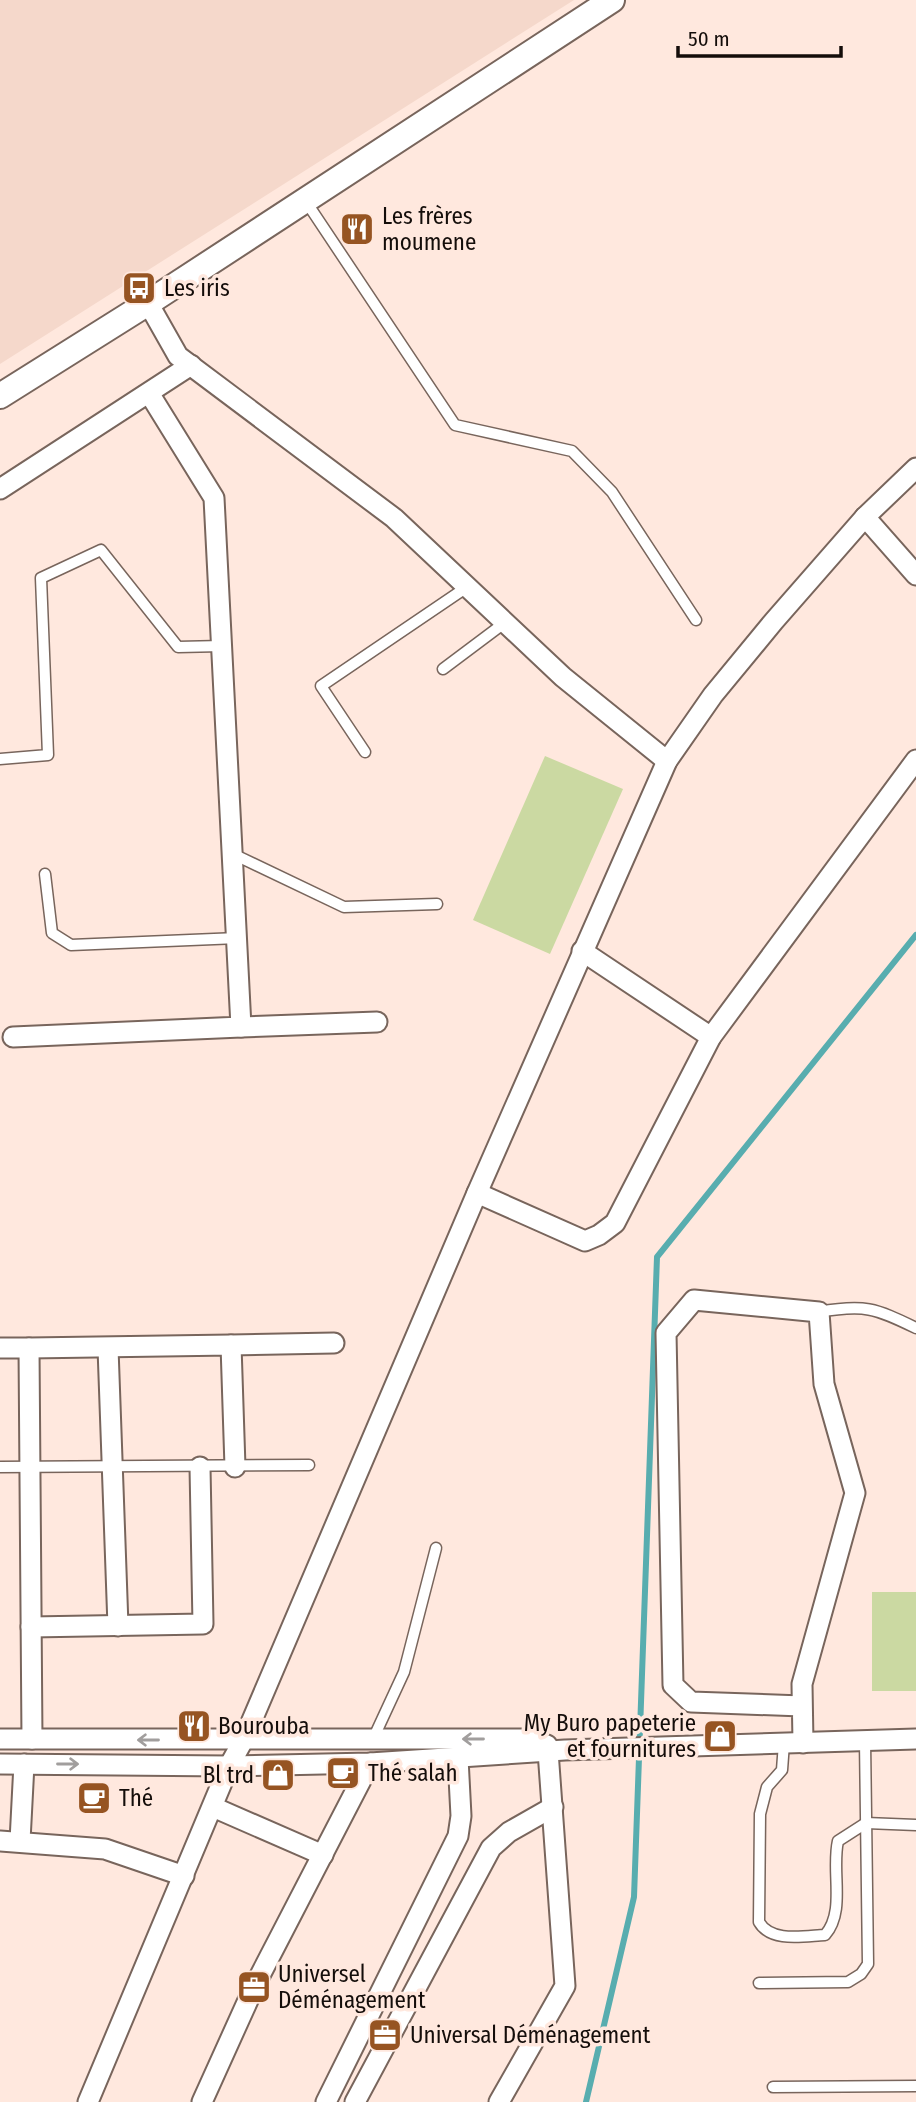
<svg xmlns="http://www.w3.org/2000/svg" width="916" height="2102" font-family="'Fira Sans Condensed',sans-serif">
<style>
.built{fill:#f5d8cb}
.green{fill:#cbd9a2}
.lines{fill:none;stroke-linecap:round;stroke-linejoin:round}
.stream{stroke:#58adaf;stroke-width:6}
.service-casing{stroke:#78655c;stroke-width:13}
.minor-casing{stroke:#78655c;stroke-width:23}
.tertiary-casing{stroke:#78655c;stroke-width:28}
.service{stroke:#fff;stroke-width:10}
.minor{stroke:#fff;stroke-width:19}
.tertiary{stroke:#fff;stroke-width:24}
.oneway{stroke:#a19e9d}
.labels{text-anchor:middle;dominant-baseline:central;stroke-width:7;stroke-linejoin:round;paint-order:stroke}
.poi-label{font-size:23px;fill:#140d0a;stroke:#ffe8de;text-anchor:start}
</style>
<rect width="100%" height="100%" fill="#ffe8de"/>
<!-- built -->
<path class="built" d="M0 0H574L0 364Z"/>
<!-- green -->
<g class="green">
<path d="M545 756 623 789 550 954 473 920Z"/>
<rect x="872" y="1592" width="44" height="99"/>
</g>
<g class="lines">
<!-- stream -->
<path class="stream" d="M586 2102 634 1897 657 1257 916 935"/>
<!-- service casing -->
<g class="service-casing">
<g id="service">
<path d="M305 200 455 425 572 451 612 492 696 620"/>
<path d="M443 669 503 624"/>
<path d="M365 752 321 686 467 587"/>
<path d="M0 759 48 755 41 578 101 550 178 647 222 646"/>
<path d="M233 854 344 907 437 904"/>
<path d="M45 874 52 933 71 945 238 938"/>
<path d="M819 1312C864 1304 875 1308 916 1328"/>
<path d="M0 1467 309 1465"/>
<path d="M373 1739 404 1672 436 1548"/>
<path d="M784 1743 782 1770 767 1787 760 1814 759 1922C771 1943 804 1936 825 1935 846 1911 831 1871 838 1841L866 1823 916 1825"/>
<path d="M759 1983 848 1982 861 1974 868 1964 865 1741"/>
<path d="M773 2087 916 2086"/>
</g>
</g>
<!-- minor casing -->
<g class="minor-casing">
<g id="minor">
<path d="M148 303 178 356 394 518 563 677 667 761"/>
<path d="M0 489 191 365"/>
<path d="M865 517 916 575"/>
<path d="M582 951 711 1037"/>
<path d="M241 1027 377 1022"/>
<path d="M13 1037 241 1027 214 498 149 393"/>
<path d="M477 1193 585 1241 599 1235 615 1223 711 1037 916 760"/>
<path d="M231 1345 334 1343"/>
<path d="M0 1348H29L32 1739"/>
<path d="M29 1348 231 1345 235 1467"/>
<path d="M108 1348 118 1626"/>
<path d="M31 1627 203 1624 200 1467"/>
<path d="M802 1706 691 1702 673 1685 666 1333 694 1300 819 1312 824 1384 855 1493 802 1684 803 1743"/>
<path d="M0 1739H528L547 1745"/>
<path d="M0 1764 229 1766 370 1763 565 1750 916 1739"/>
<path d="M213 1807 323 1855"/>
<path d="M0 1841 105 1849 184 1876"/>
<path d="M20 1841 24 1764"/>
<path d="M88 2102 229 1766 244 1739 477 1193 667 761 713 695 774 621 865 517 916 468"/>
<path d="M202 2102 254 1987 370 1763"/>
<path d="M326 2102 458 1836 461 1816 458 1758"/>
<path d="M355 2102 491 1848 509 1832 553 1807"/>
<path d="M499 2102 565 1986 548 1751"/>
</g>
</g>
<!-- tertiary casing -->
<g class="tertiary-casing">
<path id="tertiary" d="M0 396 148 303 612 0"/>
</g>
<!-- service -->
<use href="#service" class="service"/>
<!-- minor -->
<use href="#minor" class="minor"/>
<!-- tertiary -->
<use href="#tertiary" class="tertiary"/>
</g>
<!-- one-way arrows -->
<defs><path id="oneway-shaft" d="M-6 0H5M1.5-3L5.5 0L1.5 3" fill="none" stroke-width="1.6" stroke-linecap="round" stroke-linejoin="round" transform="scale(1.75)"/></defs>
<g class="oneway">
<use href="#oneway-shaft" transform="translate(473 1739) rotate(180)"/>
<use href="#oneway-shaft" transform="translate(148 1740) rotate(180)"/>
<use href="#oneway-shaft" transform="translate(68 1764)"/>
</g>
<!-- icons -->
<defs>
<g id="restaurant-square" transform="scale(1.75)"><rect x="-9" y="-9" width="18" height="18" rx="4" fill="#965422" stroke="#ffe8de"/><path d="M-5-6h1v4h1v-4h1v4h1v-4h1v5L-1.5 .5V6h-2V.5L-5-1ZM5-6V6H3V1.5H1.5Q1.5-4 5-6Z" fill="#fff"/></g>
<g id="bus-square" transform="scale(1.75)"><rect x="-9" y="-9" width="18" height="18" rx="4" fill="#965422" stroke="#ffe8de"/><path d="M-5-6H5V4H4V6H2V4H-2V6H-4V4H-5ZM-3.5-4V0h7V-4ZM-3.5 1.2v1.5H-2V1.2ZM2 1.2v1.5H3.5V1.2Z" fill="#fff"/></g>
<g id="shop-square" transform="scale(1.75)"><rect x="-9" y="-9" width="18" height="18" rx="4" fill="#965422" stroke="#ffe8de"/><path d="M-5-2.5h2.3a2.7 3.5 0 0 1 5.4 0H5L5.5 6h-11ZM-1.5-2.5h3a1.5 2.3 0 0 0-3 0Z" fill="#fff"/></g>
<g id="cafe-square" transform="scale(1.75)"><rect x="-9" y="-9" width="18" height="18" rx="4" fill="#965422" stroke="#ffe8de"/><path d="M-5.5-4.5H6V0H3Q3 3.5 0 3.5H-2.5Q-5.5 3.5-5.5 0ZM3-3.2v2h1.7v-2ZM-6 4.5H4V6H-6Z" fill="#fff"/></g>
<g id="office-square" transform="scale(1.75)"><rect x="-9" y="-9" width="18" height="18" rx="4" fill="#965422" stroke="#ffe8de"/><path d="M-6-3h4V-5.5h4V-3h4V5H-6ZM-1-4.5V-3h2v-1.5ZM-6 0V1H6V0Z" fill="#fff"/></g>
</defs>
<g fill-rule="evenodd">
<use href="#restaurant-square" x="357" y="229"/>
<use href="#bus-square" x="139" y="288"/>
<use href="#restaurant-square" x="194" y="1726"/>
<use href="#shop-square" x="720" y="1736"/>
<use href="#cafe-square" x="343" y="1773"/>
<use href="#shop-square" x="278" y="1775"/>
<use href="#cafe-square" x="94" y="1798"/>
<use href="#office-square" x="254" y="1987"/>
<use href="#office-square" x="385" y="2035"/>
</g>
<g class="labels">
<!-- poi labels -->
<g class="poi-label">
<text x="382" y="216">Les frères<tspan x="382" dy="26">moumene</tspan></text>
<text x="164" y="288">Les iris</text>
<text x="696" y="1723" text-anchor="end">My Buro papeterie<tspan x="696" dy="26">et fournitures</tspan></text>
<text x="218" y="1726">Bourouba</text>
<text x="368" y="1773">Thé salah</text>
<text x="254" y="1775" text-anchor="end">Bl trd</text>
<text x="119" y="1798">Thé</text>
<text x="278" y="1974">Universel<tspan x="278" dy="26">Déménagement</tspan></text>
<text x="410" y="2035">Universal Déménagement</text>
</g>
</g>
<!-- scale -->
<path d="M678 46v10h163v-10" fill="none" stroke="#140d0a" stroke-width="3.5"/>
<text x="688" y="46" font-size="21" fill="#140d0a" stroke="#ffe8de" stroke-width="5" paint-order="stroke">50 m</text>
</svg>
